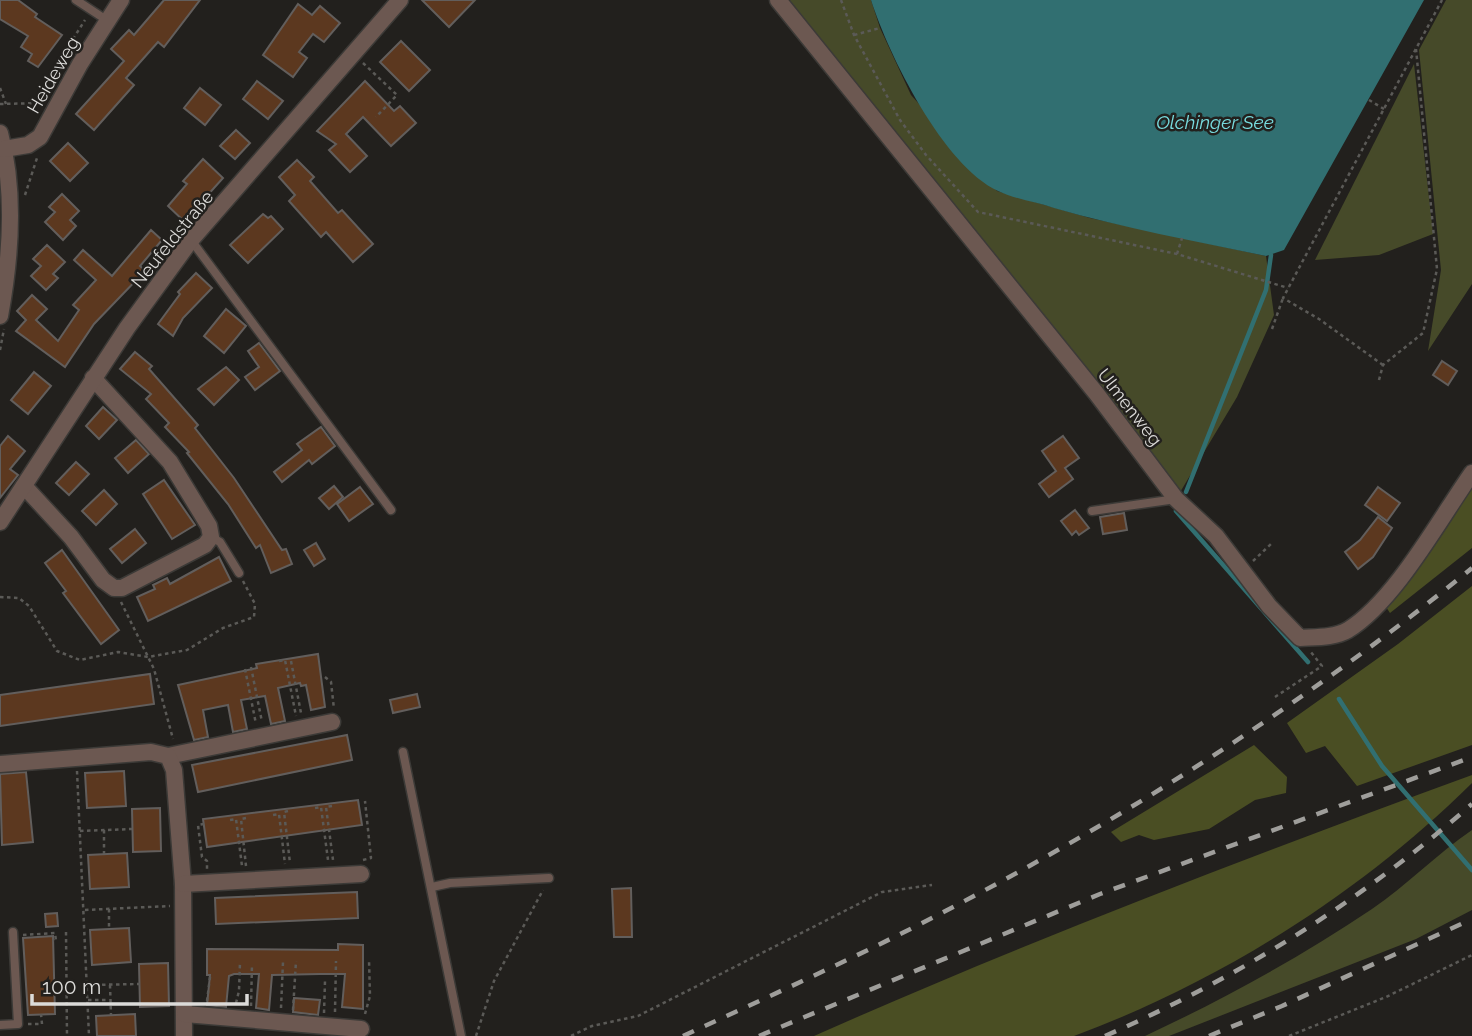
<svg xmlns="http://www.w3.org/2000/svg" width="1472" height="1036" font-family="Raleway,sans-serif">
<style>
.green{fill:#464a29}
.forest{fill:#4a4e23}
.water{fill:#316f71}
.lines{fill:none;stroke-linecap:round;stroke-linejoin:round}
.stream{stroke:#316f71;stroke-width:4.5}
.building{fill:#5c381f;stroke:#625e5c;stroke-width:2}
.service-casing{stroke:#3c3a37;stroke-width:11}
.minor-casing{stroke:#3c3a37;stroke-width:19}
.path{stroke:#5b5a57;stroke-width:2.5;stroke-dasharray:3.5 3.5;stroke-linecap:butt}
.service{stroke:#6c5851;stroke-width:8}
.minor{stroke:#6c5851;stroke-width:16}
.rail{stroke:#9f9e9b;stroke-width:4.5;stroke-dasharray:12 12;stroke-linecap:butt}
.labels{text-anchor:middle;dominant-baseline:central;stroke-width:5;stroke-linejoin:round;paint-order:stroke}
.street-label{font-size:18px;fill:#dcdbd9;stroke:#22201d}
.water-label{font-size:19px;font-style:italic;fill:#78dcdf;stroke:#22201d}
</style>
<rect width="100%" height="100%" fill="#22201d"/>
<!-- green -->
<g class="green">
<path d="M778 0H871L880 28 911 95 997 191 1090 218 1266 256 1274 315 1237 397 1176 499Z"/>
<path d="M1446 0H1472V284L1428 351 1441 270 1419 50Z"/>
<path d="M1414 64 1433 234 1379 255 1315 260Z"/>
<path d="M1472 830V910L1416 939 1169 1036H1145C1224 999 1299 958 1372 909 1407 885 1437 854 1472 830Z"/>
</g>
<!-- forest -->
<g class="forest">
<path d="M1472 482V548L1390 613 1386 607Z"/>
<path d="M1472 586V745L1357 786 1325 746 1306 753 1287 723 1398 644Z"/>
<path d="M1254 745 1287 777 1286 793 1255 800 1209 829 1154 840 1139 835 1121 842 1111 832Z"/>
<path d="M1472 775V783C1361 893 1220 982 1074 1036H814C1030 940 1251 856 1472 775Z"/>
</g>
<!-- water -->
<path class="water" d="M871 0H1424L1284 250 1266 256C1195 241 1123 228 1054 208 1036 202 1015 199 998 191 943 165 889 56 871 0Z"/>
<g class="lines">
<!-- stream -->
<g class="stream">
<path d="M1186 492 1266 290 1271 255"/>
<path d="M1176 511 1308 662"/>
<path d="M1339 699 1382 766 1472 870"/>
</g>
</g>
<!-- building -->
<g class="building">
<path d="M0 0H18L37 14 35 17 62 35 38 67 28 61 32 54 21 47 28 36 0 19Z"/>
<path d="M164 0H200L164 47 158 42 126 78 134 85 94 130 76 114 124 61 111 49 129 30 134 35Z"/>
<path d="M422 0H475L449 27Z"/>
<path d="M298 4 312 15 320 6 340 23 324 42 313 34 299 52 307 58 293 77 263 55Z"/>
<path d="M401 41 430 70 409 91 380 62Z"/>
<path d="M257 81 283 101 268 119 243 99Z"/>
<path d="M365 81 394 111 400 106 416 123 391 146 363 117 346 134 367 156 350 172 329 150 336 144 317 131Z"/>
<path d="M200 88 221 105 205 125 184 108Z"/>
<path d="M236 130 250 143 235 159 220 146Z"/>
<path d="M68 143 88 163 70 181 50 161Z"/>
<path d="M203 159 223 178 205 198 208 201 187 224 168 206 187 184 183 181Z"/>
<path d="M297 160 314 177 310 181 338 213 342 210 373 244 353 262 326 232 321 237 289 201 295 195 279 177Z"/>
<path d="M62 194 79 211 70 220 76 226 63 240 45 222 55 212 49 207Z"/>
<path d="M263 214 268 218 271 216 283 229 248 263 230 245Z"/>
<path d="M151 230 162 240 140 266 145 271 94 324 65 367 16 331 26 320 17 311 32 295 47 309 36 320 58 341 79 310 73 305 96 280 74 260 83 250 112 276Z"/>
<path d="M47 245 65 262 53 274 58 278 46 290 31 276 41 266 33 259Z"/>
<path d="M196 273 212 288 183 318 173 336 158 324 180 294 178 292Z"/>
<path d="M226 309 246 326 224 353 204 336Z"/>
<path d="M259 343 280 371 255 390 245 377 259 367 248 351Z"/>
<path d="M135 352 152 366 149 369 198 425 195 428 234 478 282 550 286 549 292 564 271 573 260 545 256 548 228 504 187 453 189 452 165 427 169 423 146 399 151 394 120 369Z"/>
<path d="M1442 361 1457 371 1448 385 1433 375Z"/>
<path d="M226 367 239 380 214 405 198 389Z"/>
<path d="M34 372 51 386 28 414 11 400Z"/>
<path d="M103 407 117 420 99 439 86 426Z"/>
<path d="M321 427 335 446 312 464 309 460 282 482 274 472 302 450 297 444Z"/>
<path d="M8 436 25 451 10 469 18 475 0 498V446Z"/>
<path d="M1063 436 1079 458 1065 468 1073 479 1049 497 1039 484 1056 471 1042 451Z"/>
<path d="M136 440 149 454 128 473 115 458Z"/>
<path d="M76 462 89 474 69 495 56 483Z"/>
<path d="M164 480 195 525 172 539 143 494Z"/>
<path d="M334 486 343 497 329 509 319 498Z"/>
<path d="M360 487 373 504 349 521 337 504Z"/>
<path d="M1378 487 1400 503 1387 521 1365 505Z"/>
<path d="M104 490 117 504 96 525 82 511Z"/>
<path d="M1075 510 1089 528 1079 535 1076 531 1072 535 1061 521Z"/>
<path d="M1124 513 1127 530 1103 534 1100 517Z"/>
<path d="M1378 517 1392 528 1373 557 1358 569 1345 552 1360 540Z"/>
<path d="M135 529 146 543 122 563 110 549Z"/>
<path d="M316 543 325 559 314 566 304 550Z"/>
<path d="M62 550 119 630 101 644 63 593 66 591 45 563Z"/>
<path d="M219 557 231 581 148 621 137 597 155 589 153 585 167 578 170 584Z"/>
<path d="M318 654 325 707 311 710 306 685 301 686 300 683 278 688 285 721 271 724 265 696 241 700 247 729 233 732 228 705 203 710 208 737 194 740 178 685 257 668 256 664Z"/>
<path d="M150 674 154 704 0 726V695Z"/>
<path d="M417 694 420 707 393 713 390 700Z"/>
<path d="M347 735 352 760 198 792 192 765Z"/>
<path d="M124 771 126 806 87 808 85 773Z"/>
<path d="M26 772 33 842 2 845 0 774Z"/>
<path d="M358 800 362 825 207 847 203 819Z"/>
<path d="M160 808 161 851 133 852 132 809Z"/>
<path d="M127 853 129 887 90 889 88 855Z"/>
<path d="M631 888 632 937H614L612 889Z"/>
<path d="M357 892 358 918 216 924 215 898Z"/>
<path d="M57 913 58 926 46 927 45 914Z"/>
<path d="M129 928 131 962 92 965 90 930Z"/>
<path d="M53 936 55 1014 28 1015 23 938Z"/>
<path d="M338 944 363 945V1009L342 1007 345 974H320L272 975 269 1010 256 1008 259 974H234L229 976 226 1007 207 1005 210 975H207V949L338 950Z"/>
<path d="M168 963 169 1006 140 1007 139 964Z"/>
<path d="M294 998 320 1000 318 1015 293 1012Z"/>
<path d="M135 1014 136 1036H97L96 1016Z"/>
</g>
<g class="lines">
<!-- service casing -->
<g class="service-casing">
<g id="service">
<path d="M76 0 108 21"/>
<path d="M191 240 391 510"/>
<path d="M1092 511 1176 499"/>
<path d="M211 537 220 542 239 573"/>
<path d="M403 752 461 1036"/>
<path d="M432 887 450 883 549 878"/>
<path d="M0 1025 18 1024 13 932"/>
</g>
</g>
<!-- minor casing -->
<g class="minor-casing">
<g id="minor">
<path d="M778 0 1096 393 1176 499 1216 536 1269 606 1300 638C1315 637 1334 638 1348 630 1395 601 1439 520 1472 473"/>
<path d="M0 133C16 192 11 256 0 316"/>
<path d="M4 149 28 145 40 137 80 64 121 0"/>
<path d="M24 486 71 537 103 580 114 588H122L205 545 211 537 209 526 170 462 93 378"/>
<path d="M0 522 127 328 191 240 400 0"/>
<path d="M168 756 332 722"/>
<path d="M0 764 151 752 168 756 174 770 183 884 184 1036"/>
<path d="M183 884 361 874"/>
<path d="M185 1014 361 1029"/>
</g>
</g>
<!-- path -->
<g class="path">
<path d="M841 0 854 35 900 120 926 155 978 212 1177 254 1288 288"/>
<path d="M854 35 880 28"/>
<path d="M363 63 397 95 376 117"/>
<path d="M0 88 6 104"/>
<path d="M1369 100 1384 109"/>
<path d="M0 104 40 103 61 58 85 20"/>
<path d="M25 195 37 158"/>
<path d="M1177 254 1182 238"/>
<path d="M1272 329 1283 298"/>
<path d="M0 350 4 329"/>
<path d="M1383 365 1319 319 1283 298 1442 0"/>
<path d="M1379 380 1383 365 1423 333 1437 269 1416 49"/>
<path d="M1253 561 1271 544"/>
<path d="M0 597 19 598 29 606 57 651 80 660 118 652 148 657 187 650 223 628 254 617 255 604 243 581"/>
<path d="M121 602 154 669 173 739"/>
<path d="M279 661 285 660 296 716"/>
<path d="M291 661 301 713"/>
<path d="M251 667 262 722"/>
<path d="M245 669 256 724"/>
<path d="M325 677 331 682 334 709"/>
<path d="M1275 697 1322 666 1310 651"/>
<path d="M77 771 89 1036"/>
<path d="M332 806 326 807 333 860"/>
<path d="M315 808 321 807 328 860"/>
<path d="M288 811 284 812 290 863"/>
<path d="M273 815 279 814 285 864"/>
<path d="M246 818 241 819 246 866"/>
<path d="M230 820 236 819 242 866"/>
<path d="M204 824 198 825 202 857 207 861V869"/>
<path d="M104 830V854"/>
<path d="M80 831 132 829"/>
<path d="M363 860 371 858 365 801"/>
<path d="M109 909V929"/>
<path d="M85 910 170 906"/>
<path d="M66 932 67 1036"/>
<path d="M23 935 55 933 56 941 53 940"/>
<path d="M88 985 140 984"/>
<path d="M110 985 111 1015"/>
<path d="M88 1000H109"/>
<path d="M207 1001 210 977"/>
<path d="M236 1003 239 991 240 962"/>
<path d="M251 1006 252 964"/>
<path d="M281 1008 283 962"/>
<path d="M293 1010 296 961"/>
<path d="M335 1012 336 961"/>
<path d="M324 1013 325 981"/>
<path d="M365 1014 370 996 369 960"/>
<path d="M28 1024H42L41 1014"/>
<path d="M476 1036 494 981 543 890"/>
<path d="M571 1036 592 1026 638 1016 882 892 932 885"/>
<path d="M1289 1036 1386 997 1472 955"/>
</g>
<!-- service -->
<use href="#service" class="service"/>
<!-- minor -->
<use href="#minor" class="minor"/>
<!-- rail -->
<g class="rail">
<path d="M683 1036C774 994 866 953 955 906 1137 811 1312 698 1472 568"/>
<path d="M759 1036 1100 894 1472 757"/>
<path d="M1105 1036C1240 977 1361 901 1472 804"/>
<path d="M1209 1036 1282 1006 1472 919"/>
</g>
</g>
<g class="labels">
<!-- street labels -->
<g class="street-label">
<text transform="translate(53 75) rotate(-60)">Heideweg</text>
<text transform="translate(172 239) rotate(-51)">Neufeldstraße</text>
<text transform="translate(1130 407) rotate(52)">Ulmenweg</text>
</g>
<!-- water labels -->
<g class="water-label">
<text x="1215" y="122">Olchinger See</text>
</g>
</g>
<!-- scale -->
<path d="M32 994v10h215v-10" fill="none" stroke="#dcdbd9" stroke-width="3.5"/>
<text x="42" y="994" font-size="21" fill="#dcdbd9" stroke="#22201d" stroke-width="5" paint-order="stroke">100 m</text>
</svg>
